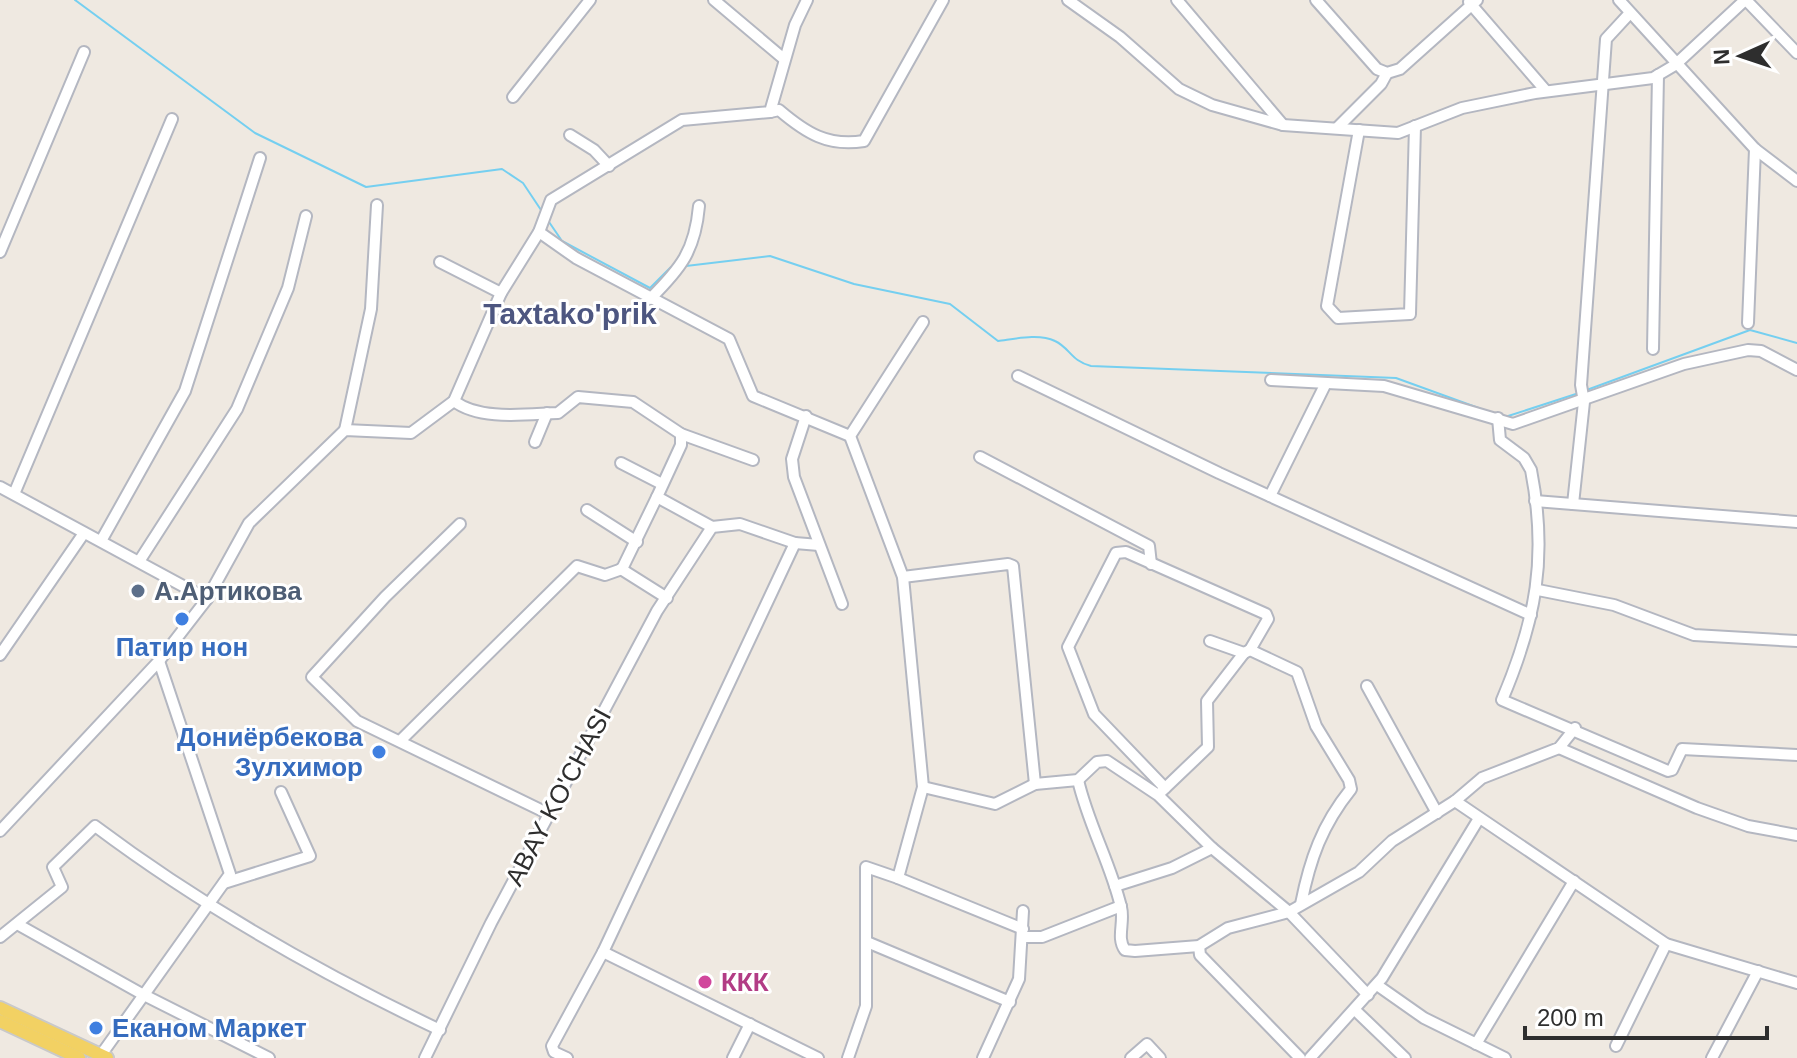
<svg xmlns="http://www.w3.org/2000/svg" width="1797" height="1058" font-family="Arial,sans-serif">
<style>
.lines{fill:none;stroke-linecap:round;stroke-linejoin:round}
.stream{stroke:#75cff0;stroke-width:2}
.minor-casing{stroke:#b4b7c1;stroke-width:14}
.major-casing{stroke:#c9c9c9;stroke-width:16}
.minor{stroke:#fff;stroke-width:10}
.major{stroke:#f2d163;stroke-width:12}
.service-dot{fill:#5c6f8a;stroke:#fff;stroke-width:3}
.shop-dot{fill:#3f7fe0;stroke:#fff;stroke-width:3}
.hotel-dot{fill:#d1479c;stroke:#fff;stroke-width:3}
.labels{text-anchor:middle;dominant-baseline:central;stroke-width:6;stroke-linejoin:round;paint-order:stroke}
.service-label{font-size:26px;font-weight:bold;fill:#4e5e75;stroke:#fff;text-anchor:start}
.shop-label{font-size:26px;font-weight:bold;fill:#366cbe;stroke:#fff}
.street-label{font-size:26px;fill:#2e2e2e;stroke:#fff}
.hotel-label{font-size:26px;font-weight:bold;fill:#b23c85;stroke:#fff;text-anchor:start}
.quarter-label{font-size:30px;font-weight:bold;fill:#4d5680;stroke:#fff}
</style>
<rect width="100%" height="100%" fill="#efe9e1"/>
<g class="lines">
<!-- stream -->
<g class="stream">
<path d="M75 0 255 133 366 187 502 169 523 183 541 210"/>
<path d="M547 219 562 241 650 288 671 267"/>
<path d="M686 266 770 256 854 284 950 304 998 341C1014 339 1039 333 1055 341 1070 348 1071 361 1091 366L1396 378 1495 414"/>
<path d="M1584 391 1750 330 1797 343"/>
<path d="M1505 417 1579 393"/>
</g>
<!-- minor casing -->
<g class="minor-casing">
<g id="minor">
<path d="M714 0 784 59"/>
<path d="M1068 0 1120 37 1179 89 1212 105 1283 125 1398 133 1462 108 1535 93 1653 78 1675 65 1745 0"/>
<path d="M1177 0 1283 125"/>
<path d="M1316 0 1377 69 1387 73 1400 69 1477 0"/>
<path d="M1619 0 1755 149 1797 181"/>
<path d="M1746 0 1797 53"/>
<path d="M1469 2 1546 91"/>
<path d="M513 97 590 0"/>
<path d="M770 112 779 110C806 133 828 147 864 141L943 0"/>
<path d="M1337 128 1381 84 1387 73"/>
<path d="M1359 130 1327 306 1338 318 1410 314 1415 126"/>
<path d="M570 135 594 150 609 166"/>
<path d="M539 232 576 258 729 339 753 396 850 436"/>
<path d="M0 252 84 52"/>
<path d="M440 262 501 293"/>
<path d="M650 299C681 268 695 251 699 206"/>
<path d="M1748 323 1755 149"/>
<path d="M1653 349 1658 75"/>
<path d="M1018 376 1219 473 1531 615"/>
<path d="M1271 380 1384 386 1513 424 1684 364 1748 350 1761 351 1797 370"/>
<path d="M454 401C480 421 527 414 558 413L578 397 633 402 681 434 753 460"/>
<path d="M806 416 792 459 794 477 842 604"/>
<path d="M1498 418 1500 440 1524 458 1531 470C1548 557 1536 620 1502 700L1668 771 1672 770 1682 749 1797 755"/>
<path d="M345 430 371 309 377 205"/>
<path d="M681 434V445L657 497 712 527"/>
<path d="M535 442 547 413"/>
<path d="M980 457 1149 546 1151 564"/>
<path d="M621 463 662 484"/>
<path d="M0 487 207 599"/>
<path d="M14 494 172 119"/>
<path d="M1270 496 1326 383"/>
<path d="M1535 501 1797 522"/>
<path d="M1573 504 1584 402 1581 385 1606 39 1630 13"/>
<path d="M587 510 637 542"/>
<path d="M460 524 385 597 312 677 357 721 549 814"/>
<path d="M101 541 185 391 260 158"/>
<path d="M795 543 819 545"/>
<path d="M140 560 237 409 288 288 306 216"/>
<path d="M621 569 667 598"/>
<path d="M903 577 1008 564 1013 566 1035 784"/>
<path d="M1538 590 1614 605 1694 635 1797 641"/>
<path d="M1210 641 1244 653 1250 650 1297 672 1316 726 1349 780 1351 789C1322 825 1310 859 1301 904"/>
<path d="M0 655 84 533"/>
<path d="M1367 686 1437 813"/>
<path d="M400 741 577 566 605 575 622 569 657 497"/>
<path d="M1559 748 1697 808 1748 826 1797 835"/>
<path d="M1078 780C1088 824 1111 864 1121 907 1125 922 1116 938 1125 950L1135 951 1199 946 1228 928 1289 912 1359 872 1392 841 1455 801 1482 778 1559 748 1575 728"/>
<path d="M923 787 995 804 1035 784 1078 780 1097 762 1107 761 1158 795 1212 848 1289 912 1368 995"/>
<path d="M1165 788 1094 714 1068 647 1116 553 1126 552 1266 614 1268 619 1250 650"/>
<path d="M1162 791 1208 747 1207 701 1244 653"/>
<path d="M1455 801 1666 944 1797 983"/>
<path d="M0 831 159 661 207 599 249 523 345 430 411 433 454 401 501 293 539 232 551 200 682 120 770 112 795 25 807 0"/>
<path d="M898 878 1023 929"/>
<path d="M224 883 310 856 281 792"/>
<path d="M1115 886 1172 868 1212 848"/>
<path d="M17 924 142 994 269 1058"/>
<path d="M0 937 62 887 53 867 95 826C203 907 318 972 440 1030"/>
<path d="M1023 937H1042L1121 906"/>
<path d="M867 942 1010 1002"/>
<path d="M1199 946 1200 955 1300 1058"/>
<path d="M603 952 818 1058"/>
<path d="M1377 985 1424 1018 1505 1058"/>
<path d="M1355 1010 1405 1058"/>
<path d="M1476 1044 1574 881"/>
<path d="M1616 1046 1666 944"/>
<path d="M101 1055 230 874 159 661"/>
<path d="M425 1058 491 923 657 611 712 527 740 524 795 543 603 952 552 1046 554 1052 567 1058"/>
<path d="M733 1058 750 1024"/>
<path d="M848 1058 866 1006V867L898 878 923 787 903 577 850 436 923 322"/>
<path d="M983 1058 1019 979 1023 911"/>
<path d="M1131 1058 1147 1044 1160 1058"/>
<path d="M1310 1058 1382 978 1478 820"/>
<path d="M1712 1058 1758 971"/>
</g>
</g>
<!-- major casing -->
<g class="major-casing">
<g id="major">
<path d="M0 1008 107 1058"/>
<path d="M0 1021 79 1058"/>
</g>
</g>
<!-- minor -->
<use href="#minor" class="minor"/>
<!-- major -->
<use href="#major" class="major"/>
</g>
<!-- markers -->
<circle class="service-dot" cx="138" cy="591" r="8"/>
<g class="shop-dot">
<circle cx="182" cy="619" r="8"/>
<circle cx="379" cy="752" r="8"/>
<circle cx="96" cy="1028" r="8"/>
</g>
<circle class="hotel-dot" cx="705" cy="982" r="8"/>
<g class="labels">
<!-- service labels -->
<g class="service-label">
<text x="154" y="591">А.Артикова</text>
</g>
<!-- shop labels -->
<g class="shop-label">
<text x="182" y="647">Патир нон</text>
<text x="363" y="737" text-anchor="end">Дониёрбекова<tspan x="363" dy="30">Зулхимор</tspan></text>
<text x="112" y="1028" text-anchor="start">Еканом Маркет</text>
</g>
<!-- street labels -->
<g class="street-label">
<text transform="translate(558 797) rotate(-62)">ABAY KO'CHASI</text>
</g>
<!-- hotel labels -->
<g class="hotel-label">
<text x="721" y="982">ККК</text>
</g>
<!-- quarter labels -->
<g class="quarter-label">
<text x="570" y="313">Taxtako'prik</text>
</g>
</g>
<!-- north arrow -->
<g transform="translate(1741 56) rotate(267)" stroke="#ffffff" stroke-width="6" paint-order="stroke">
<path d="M0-6L14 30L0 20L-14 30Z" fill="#2e2e2e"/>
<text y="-12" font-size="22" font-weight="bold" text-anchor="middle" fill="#2e2e2e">N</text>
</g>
<!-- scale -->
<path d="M1525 1026v12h242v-12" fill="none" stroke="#2e2e2e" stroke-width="4"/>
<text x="1537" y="1026" font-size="24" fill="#2e2e2e" stroke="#ffffff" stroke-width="6" paint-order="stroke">200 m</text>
</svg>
